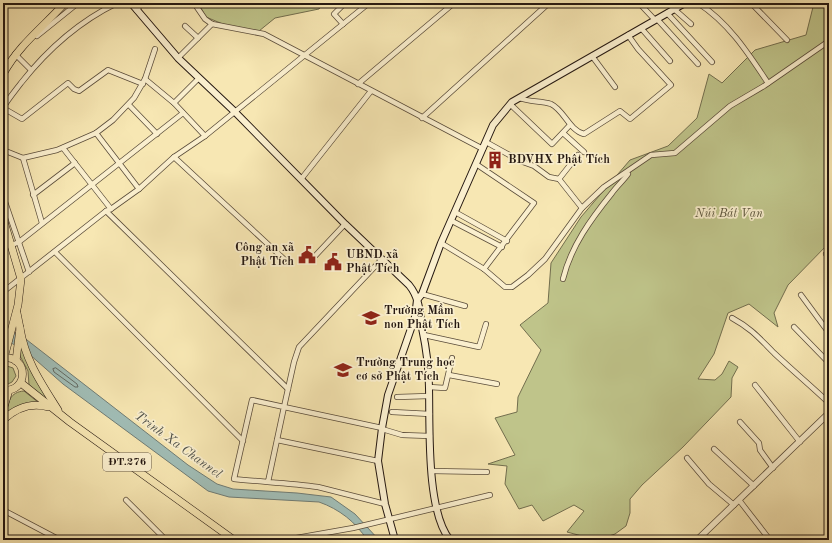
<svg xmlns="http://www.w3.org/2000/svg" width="832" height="543" font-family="'Old Standard TT',serif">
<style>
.green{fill:#bfc48a;stroke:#726e4e}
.water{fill:#a1beb7;stroke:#6f7c75}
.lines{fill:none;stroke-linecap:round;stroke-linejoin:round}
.shore{stroke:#636b64;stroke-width:1}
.minor-casing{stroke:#5a4c3a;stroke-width:6}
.tertiary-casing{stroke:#5a4c3a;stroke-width:7}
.secondary-casing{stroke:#251811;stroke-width:8}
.primary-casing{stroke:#251811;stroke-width:8}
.minor{stroke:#faefce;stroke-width:4.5}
.tertiary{stroke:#faefce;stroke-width:5.5}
.secondary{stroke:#faefce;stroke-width:6}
.primary{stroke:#f7e7b3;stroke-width:7}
.labels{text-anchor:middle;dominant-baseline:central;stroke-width:3.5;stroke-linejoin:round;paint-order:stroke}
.shield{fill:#faefce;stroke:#65584a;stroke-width:1}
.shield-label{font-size:11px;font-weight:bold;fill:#251811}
.poi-label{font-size:12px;font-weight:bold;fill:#251811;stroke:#faefce;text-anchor:start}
.park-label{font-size:12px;font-style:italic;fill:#5b543b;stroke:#faefce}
.water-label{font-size:13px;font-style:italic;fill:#50524b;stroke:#faefce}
</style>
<rect width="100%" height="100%" fill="#f7e7b3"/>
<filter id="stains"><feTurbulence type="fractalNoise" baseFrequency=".005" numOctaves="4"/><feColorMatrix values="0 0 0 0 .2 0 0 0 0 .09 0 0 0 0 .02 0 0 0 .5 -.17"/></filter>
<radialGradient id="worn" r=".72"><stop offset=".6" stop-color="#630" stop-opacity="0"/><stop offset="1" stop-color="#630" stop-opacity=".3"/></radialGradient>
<!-- green -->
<g class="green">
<path d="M198 3H323L319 9 275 18 259 31 230 27 206 17Z"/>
<path d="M814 3H829V243L788 285 774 313 778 327 749 304 728 313 714 354 698 379 715 380 722 374 729 361 738 367 732 378 731 397 683 447 642 485 630 499V513L626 526 615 534 597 540 567 532 584 511 574 505 543 521 532 505 519 509 505 484 507 466 488 464 515 455 495 418 517 412 518 397 541 350 520 325 548 303 551 263 581 217 630 160 668 146 697 118 709 74 722 83 755 50 806 35Z"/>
<path d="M21 345 49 402 29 385 28 371 20 356Z"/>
<path d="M7 366 13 368 16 376 12 382 8 384 3 383V367Z"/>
<path d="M24 391 39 403 6 414C8 402 10 392 24 391Z"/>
</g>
<!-- water -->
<path class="water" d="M3 325 27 340 188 465 217 484 233 489 297 493 331 497 355 514 379 540H367C356 522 339 509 319 502L229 497 208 491 63 384 28 353 3 338Z"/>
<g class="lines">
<!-- shore -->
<path class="shore" d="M56 368 77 384 78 387H75L54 372 53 369Z"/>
<!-- minor casing -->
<g class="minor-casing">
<g id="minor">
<path d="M194 3 205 19 212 24 264 34 483 149"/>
<path d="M639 3 655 20"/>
<path d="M698 3C729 23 748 53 768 83"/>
<path d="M751 3 787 40"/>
<path d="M674 9 691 24"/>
<path d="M667 13 712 62"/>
<path d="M657 19 698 64"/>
<path d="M343 24 334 14 345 3"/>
<path d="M185 26 198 38"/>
<path d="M641 28 670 61"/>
<path d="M37 36 78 3"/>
<path d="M15 54 31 70"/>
<path d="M592 56 615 87"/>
<path d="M178 58 212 24"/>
<path d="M145 79 174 103 205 136"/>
<path d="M358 84 454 3"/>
<path d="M519 98C530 102 541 101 551 104 564 110 569 130 584 134L620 111 630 119 671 85 638 49 628 35"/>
<path d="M174 103 199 78"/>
<path d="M510 104 552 144 570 125"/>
<path d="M129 105 157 134"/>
<path d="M3 108 22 119 68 83 74 89 79 91 108 70 143 84"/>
<path d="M3 108C8 99 15 91 21 83 47 50 78 22 117 3"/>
<path d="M422 118 549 3"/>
<path d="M96 133 139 189"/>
<path d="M563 133 584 152"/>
<path d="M486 142 520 161 534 166 549 177 559 179 582 208"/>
<path d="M63 148 111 209"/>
<path d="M3 150 23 158 57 150 96 133 113 120 134 98 145 79 155 49"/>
<path d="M174 157 286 261"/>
<path d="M23 158 42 223"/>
<path d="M476 164 534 203 484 269"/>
<path d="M302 178 371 91"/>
<path d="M559 179 578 155"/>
<path d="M33 195 75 163"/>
<path d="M3 196 29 272"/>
<path d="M106 211 288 389"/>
<path d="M455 212 507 241"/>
<path d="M452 221 502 247"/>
<path d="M441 243 484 269 505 287H512L528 275 545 259 582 208 604 187 651 155 675 153 730 106 764 86 829 41"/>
<path d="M12 245 19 242 183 113"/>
<path d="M55 252 243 441"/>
<path d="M826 254 829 258"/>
<path d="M315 256 345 224"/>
<path d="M563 279C571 246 591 219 612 193 617 186 623 181 628 174"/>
<path d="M3 292 106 211 111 209 139 189 174 157 205 136 369 3"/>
<path d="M422 294 465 306"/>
<path d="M801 295 829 333"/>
<path d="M732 318C752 329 759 338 774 353 792 370 811 386 829 403"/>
<path d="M794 327 829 363"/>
<path d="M424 335 479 347 486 324"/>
<path d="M449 375 497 384"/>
<path d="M755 385 800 442"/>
<path d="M429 387 445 388 452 358"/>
<path d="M397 397 429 396"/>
<path d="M392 412 430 414"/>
<path d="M740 422 759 443 760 450 773 468"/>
<path d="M382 428 284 407 294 362 299 347 382 259"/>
<path d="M382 429 402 435 430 436"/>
<path d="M277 440 378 461"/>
<path d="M714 449 754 486"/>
<path d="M687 458 709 484 734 505"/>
<path d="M432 471 487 472"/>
<path d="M268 482 284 407 252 400 234 479C262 482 290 483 318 487L385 504"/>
<path d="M126 500 166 540"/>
<path d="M739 500 770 540"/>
<path d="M3 510 60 540"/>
<path d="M285 540 353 528 490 495"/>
</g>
</g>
<!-- tertiary casing -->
<g class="tertiary-casing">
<g id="tertiary">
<path d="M137 10 140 3"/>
<path d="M697 540 829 413"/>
</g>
</g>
<!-- secondary casing -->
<g class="secondary-casing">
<g id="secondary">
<path d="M131 3 178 58 235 112 345 224 409 285C419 297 420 312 422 328 426 347 429 368 429 388 430 426 426 511 450 540"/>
<path d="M395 540 385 504 378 461 382 428 388 395 415 317 417 300 422 294 441 243 493 125 512 102 685 3"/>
</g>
</g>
<!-- primary casing -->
<g class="primary-casing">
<g id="primary">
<path d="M3 74C19 45 43 27 65 3"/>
<path d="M3 218 21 279 18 305 4 358"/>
<path d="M20 328C25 360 41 383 58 410"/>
<path d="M3 358C29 355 29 393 3 390"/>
<path d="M16 361 20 328 17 313"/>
<path d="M21 383 70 422 234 540"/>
<path d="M3 410 9 390"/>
<path d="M3 420C16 408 30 402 48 407"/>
</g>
</g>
<!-- minor -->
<use href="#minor" class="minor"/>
<!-- tertiary -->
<use href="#tertiary" class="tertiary"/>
<!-- secondary -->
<use href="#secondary" class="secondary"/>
<!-- primary -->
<use href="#primary" class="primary"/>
</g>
<!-- icons -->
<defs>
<g id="building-bare" transform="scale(1.38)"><path d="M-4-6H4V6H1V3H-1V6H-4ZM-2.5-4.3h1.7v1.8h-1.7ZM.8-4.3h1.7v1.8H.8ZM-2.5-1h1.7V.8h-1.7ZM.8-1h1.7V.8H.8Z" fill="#8f2418" stroke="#faefce" stroke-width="2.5" paint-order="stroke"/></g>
<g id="civic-bare" transform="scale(1.38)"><path d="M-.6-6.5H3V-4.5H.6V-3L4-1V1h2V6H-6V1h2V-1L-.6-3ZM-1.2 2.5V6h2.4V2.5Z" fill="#8f2418" stroke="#faefce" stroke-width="2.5" paint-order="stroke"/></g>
<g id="school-bare" transform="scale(1.38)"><path d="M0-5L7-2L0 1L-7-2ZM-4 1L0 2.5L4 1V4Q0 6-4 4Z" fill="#8f2418" stroke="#faefce" stroke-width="2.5" paint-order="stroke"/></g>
</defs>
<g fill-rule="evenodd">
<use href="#building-bare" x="495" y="160"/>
<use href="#civic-bare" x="307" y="255"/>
<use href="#civic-bare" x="333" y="262"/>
<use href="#school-bare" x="371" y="318"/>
<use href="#school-bare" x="343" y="370"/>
</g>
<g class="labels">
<!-- shield labels -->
<rect class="shield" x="103" y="453" width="48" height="18" rx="3"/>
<g class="shield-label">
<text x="127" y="462">ĐT.276</text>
</g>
<!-- poi labels -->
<g class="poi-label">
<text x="508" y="160">BDVHX Phật Tích</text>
<text x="294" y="248" text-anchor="end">Công an xã<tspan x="294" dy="14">Phật Tích</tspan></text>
<text x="346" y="255">UBND xã<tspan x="346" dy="14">Phật Tích</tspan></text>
<text x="384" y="311">Trường Mầm<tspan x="384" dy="14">non Phật Tích</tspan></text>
<text x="356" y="363">Trường Trung học<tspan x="356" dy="14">cơ sở Phật Tích</tspan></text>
</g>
<!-- park labels -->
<g class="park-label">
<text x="729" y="214">Núi Bát Vạn</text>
</g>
<!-- water labels -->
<g class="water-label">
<text transform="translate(178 445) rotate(36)">Trinh Xa Channel</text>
</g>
</g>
<!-- margin -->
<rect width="832" height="543" fill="none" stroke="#f7e7b3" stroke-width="16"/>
<rect x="4" y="4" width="824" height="535" fill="none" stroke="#251811" stroke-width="2"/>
<rect x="8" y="8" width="816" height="527" fill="none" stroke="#251811"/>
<rect width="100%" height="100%" filter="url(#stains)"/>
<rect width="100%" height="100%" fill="url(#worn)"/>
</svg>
